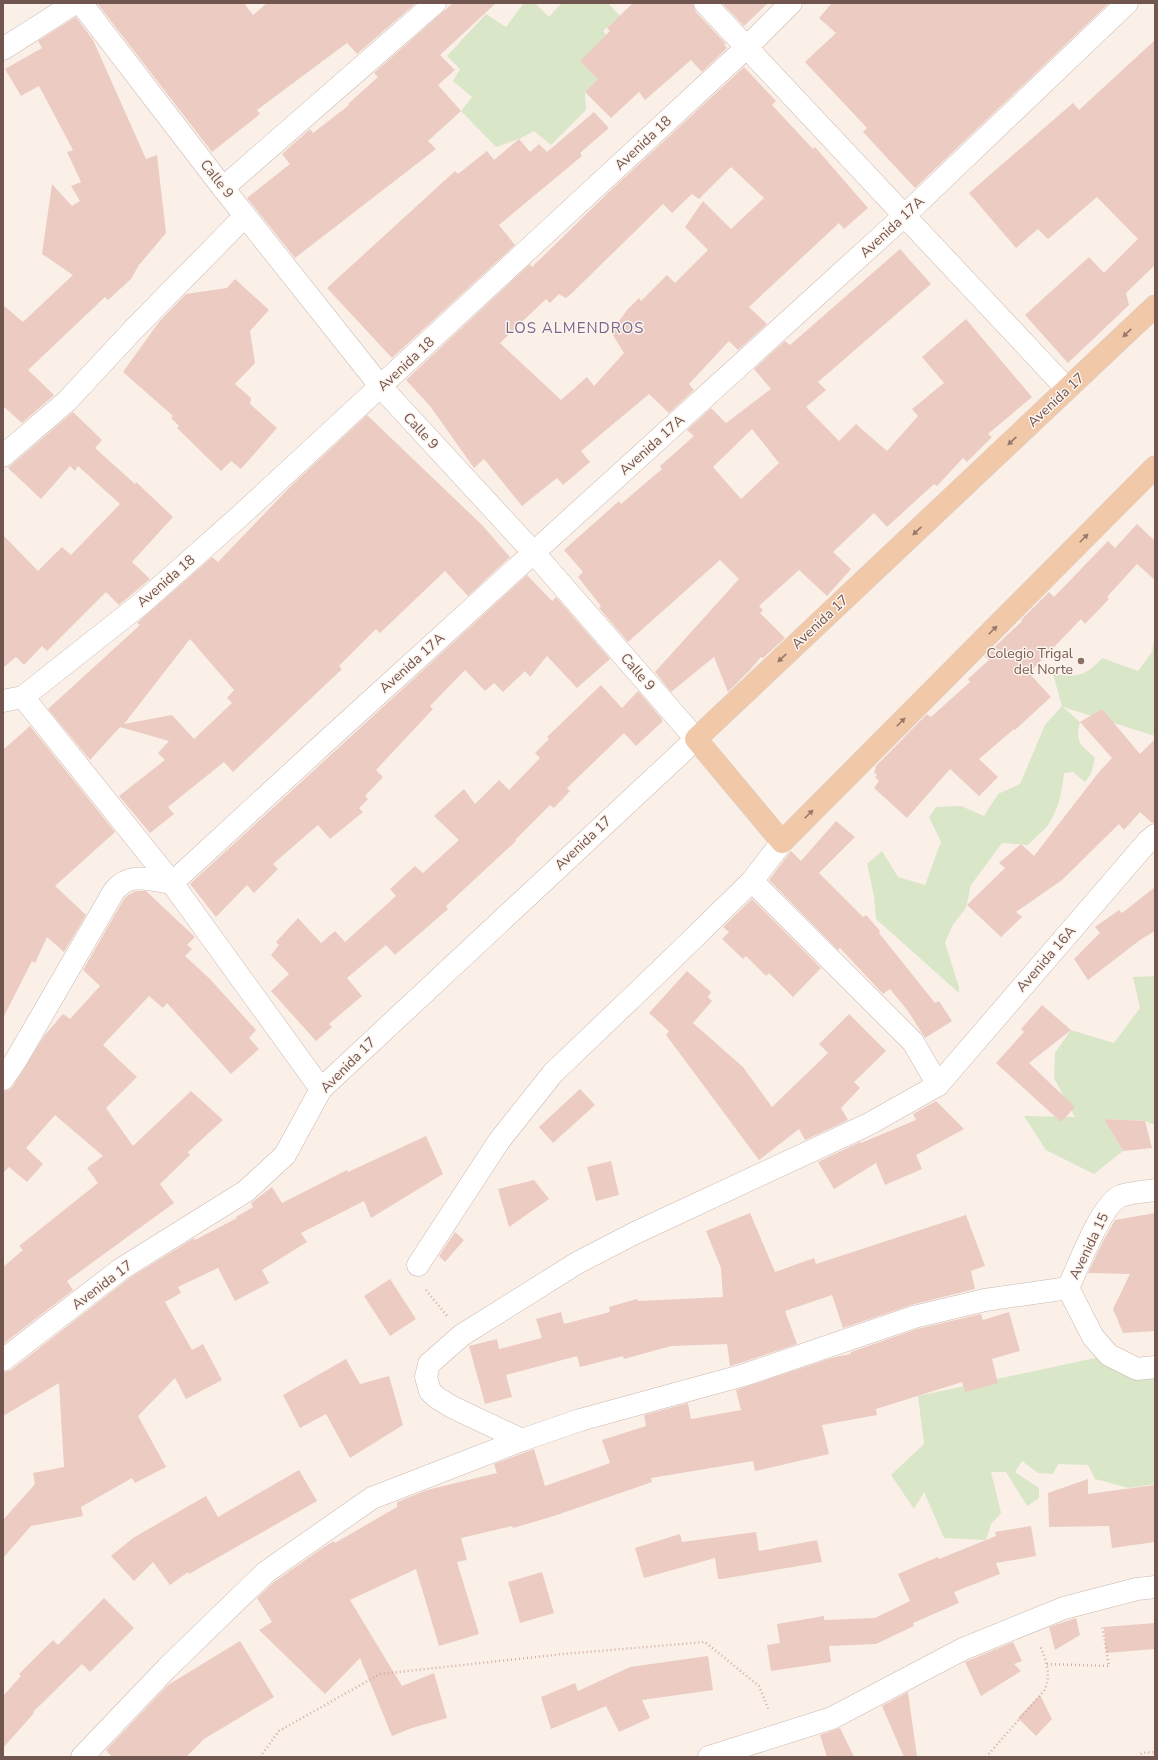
<svg xmlns="http://www.w3.org/2000/svg" width="1158" height="1760" font-family="'Nunito Sans',sans-serif">
<style>
.green{fill:#dae6c8}
.building{fill:#eccbc3;fill-rule:evenodd}
.lines{fill:none;stroke-linecap:round;stroke-linejoin:round}
.minor-casing{stroke:#cbb7af;stroke-width:23}
.major-casing{stroke:#d7cfce;stroke-width:23}
.path{stroke:#d1afa6;stroke-width:2.5;stroke-dasharray:1 3;stroke-linecap:butt}
.minor{stroke:#fff;stroke-width:22}
.major{stroke:#f1c8a8;stroke-width:22}
.oneway{fill:#97786a}
.education-dot{fill:#8d6e63;stroke:#fdf4ee;stroke-width:1.5}
.labels{text-anchor:middle;dominant-baseline:central;stroke-width:3;stroke-linejoin:round;paint-order:stroke}
.street-label{font-size:14px;fill:#71554f;stroke:#fdf4ee}
.education-label{font-size:14px;fill:#785e54;stroke:#fdf4ee;text-anchor:end}
.neighbourhood-label{font-size:15px;letter-spacing:1px;fill:#79668d;stroke:#fdf4ee}
</style>
<rect width="100%" height="100%" fill="#faf0e8"/>
<!-- green -->
<g class="green">
<path d="M524 3H535L549 17 562 3H608L620 16 603 31 619 49 580 61 598 79 585 92 586 110 551 145 534 131 519 139 496 147 461 111 472 97 453 81 460 69 447 56 486 14 506 27Z"/>
<path d="M1155 634V736L1063 707 1080 722C1075 743 1080 744 1095 758L1091 774 1085 782 1073 772 1064 773C1062 792 1059 809 1048 825 1043 832 1034 838 1028 845L1002 843 971 885 966 908 952 926 945 943 959 987V993L876 919 874 896 867 864 882 851 898 877 925 885 941 842 929 817 936 807 961 806 984 816 998 794 1020 784 1045 725 1062 706 1053 674C1078 677 1085 677 1102 658L1138 671 1152 652Z"/>
<path d="M1155 976V1125L1145 1121 1104 1119 1123 1151 1094 1174 1046 1150 1024 1116 1075 1117 1054 1078 1055 1053 1071 1030 1114 1043 1140 1008 1133 977Z"/>
<path d="M1095 1358 1155 1366V1484L1129 1488 1095 1479 1088 1465 1058 1464 1053 1474 1038 1473 1022 1461 1015 1472 1039 1488V1498L1027 1506 1006 1472H991L1001 1513 991 1524 986 1540 944 1538 924 1492 914 1509 891 1475 924 1444 918 1396Z"/>
</g>
<!-- building -->
<g class="building">
<path d="M97 3H244L253 15 267 3H416L357 54 347 43 257 110 260 114 212 152Z"/>
<path d="M453 3H496L440 55 455 70 438 85 461 111 428 141 436 149 295 258 247 198 290 164 282 154 310 129 313 133 349 105 348 104 378 77 374 73Z"/>
<path d="M633 3H693L696 12 726 44 724 45 727 48 702 72 691 60 645 100 639 92 611 118 585 92 598 79 580 61 610 31 607 28Z"/>
<path d="M722 3H768L744 26Z"/>
<path d="M832 3H1109L915 188 863 132 867 128 805 62 836 33 819 18Z"/>
<path d="M76 17 93 40 146 159 157 155 166 233 139 265 131 279 108 300 105 297 28 370 54 395 22 423 3 406V305L23 322 73 275 42 254 52 184 72 206 80 201 71 186 81 182 67 152 73 150 39 86 21 96 5 69 42 48 38 41Z"/>
<path d="M1155 40V265L1126 293 1129 305 1068 363 1025 315 1089 257 1104 273 1138 239 1097 197 1048 239 1038 229 1016 248 969 193 1073 103 1079 110Z"/>
<path d="M744 67 776 101 772 105 813 149 815 147 868 208 844 229 839 223 749 307 767 324 738 350 729 341 689 384 694 390 669 413 649 394 581 451 590 462 563 485 557 478 522 506 484 459 474 468 430 406 406 380 530 264 532 267 611 190ZM731 167 764 198 731 229 703 201 685 227 708 250 675 283 667 275 641 301 639 298 627 310 611 332 624 353 594 386 587 377 561 400 500 343 546 299 550 303 559 294 566 298 571 294 663 204 672 213 692 194 699 199Z"/>
<path d="M594 112 609 128 580 153 582 156 499 225 515 245 392 358 327 288 455 171 458 174 487 151 494 160 519 139 530 152 539 144 547 152Z"/>
<path d="M900 249 931 284 818 382 826 390 806 407 839 441 856 424 887 451 918 416 912 409 944 383 922 357 966 319 1032 397 988 434 992 437 967 462 963 458 937 486 934 484 887 527 874 513 833 552 851 569 827 596 799 570 759 606 763 610 760 613 785 638 763 658 761 657 750 670 728 692 714 657 671 692 655 672 739 579 720 560 628 642 599 608 601 606 578 577 583 572 564 550 619 501 621 504 662 469 660 466 694 436 687 430 711 408 726 423 771 389 754 369 785 341 790 345ZM752 429 779 463 741 499 713 467Z"/>
<path d="M235 279 269 310 250 331 255 363 235 384 251 398 250 404 277 428 241 469 231 461 221 471 177 428 179 426 171 418 173 416 123 372 159 322 186 294 227 288Z"/>
<path d="M73 412 102 440 95 448 135 484 136 482 173 517 132 562 150 579 119 605 106 592 47 651 42 646 24 665 16 657 3 668V535L38 571 62 547 71 555 120 504 78 466 75 471 70 466 41 499 8 468Z"/>
<path d="M367 415 482 525 510 557 468 596 445 571 380 633 376 629 339 666 342 669 233 772 224 762 168 807 174 814 150 833 119 796 165 760 158 753 169 741 120 727 90 760 48 709 140 625 137 623 212 557 218 562 292 485ZM190 639 234 690 227 698 232 703 194 739 172 715 124 724Z"/>
<path d="M1137 524 1155 541V580L1137 564 1107 597 1109 599 1085 624 1081 619 1029 673 1051 697 1015 730 1014 729 979 759 998 777 979 796 950 769 907 818 874 788 879 781 875 777 877 775 874 772 876 768 875 767 927 714 931 717 970 682 968 679 989 660 985 656 1022 621 1021 620 1049 592 1054 597 1108 541 1115 548Z"/>
<path d="M527 575 552 601 556 597 610 659 577 688 547 656 530 677 525 671 503 692 494 683 485 691 465 670 430 706 433 709 376 770 383 777 365 796 368 799 359 808 363 812 330 839 318 825 273 864 278 869 254 893 247 885 216 917 190 884Z"/>
<path d="M601 685 622 708 638 691 662 719V722L636 746 624 733 567 788 570 791 554 808 550 805 515 840 516 841 446 906 448 909 395 955 386 945 347 978 362 996 329 1024 332 1027 316 1041 271 991 289 974 271 955 279 945 276 942 298 918 321 943 335 931 345 942 396 896 390 889 415 866 423 873 459 840 434 816 464 789 475 804 499 780 509 790 540 758 535 753 549 739 547 737Z"/>
<path d="M1102 709 1140 754 1155 739V823H1152L1140 812 1124 830 1119 824 1062 880 1016 912 1022 917 1001 937 967 905 1005 868 999 863 1021 844 1034 856 1099 772 1112 758 1080 722Z"/>
<path d="M30 726 115 832 55 886 86 915 64 952 47 937 35 963 32 961 3 1018V750Z"/>
<path d="M836 821 855 837 819 873 863 917 866 915 880 931 879 933 935 1003 939 1001 952 1021 925 1038 908 1011 890 989 883 994 840 948 838 950 769 880 791 851 801 861Z"/>
<path d="M1155 887V931L1140 940 1088 980 1074 959 1100 933 1095 927 1119 910 1122 913Z"/>
<path d="M136 891H146L195 937 187 945 192 949 185 956 210 979 256 1030 249 1038 259 1049 231 1074 167 1003 163 1008 149 996 103 1045 137 1077 106 1108 133 1146 191 1091 223 1120 188 1152 190 1155 160 1184 174 1203 67 1281 73 1290 3 1344V1267L23 1250 19 1246 98 1183 87 1168 103 1156 55 1115 26 1148 43 1164 27 1182 9 1167 3 1173V1091L9 1090 13 1086 44 1036 63 1014 70 1019 100 986 83 970 124 899 128 895Z"/>
<path d="M752 899 821 968 793 997 769 973 766 976 746 956 743 959 722 939 729 932 723 927Z"/>
<path d="M687 971 711 992 708 997 712 1001 693 1023 743 1067 772 1107 828 1053 819 1044 849 1014 886 1051 854 1082 860 1088 841 1108 848 1120 805 1140 799 1129 759 1160 666 1035 669 1031 649 1013Z"/>
<path d="M1042 1005 1071 1030 1029 1063 1075 1107 1061 1122 996 1063 1024 1032 1021 1029Z"/>
<path d="M580 1089 595 1105 553 1143 539 1127Z"/>
<path d="M936 1101 964 1129 916 1155 922 1169 885 1185 876 1163 834 1189 818 1162 860 1142 861 1143 916 1120 913 1114Z"/>
<path d="M1104 1119 1145 1121 1152 1148 1123 1151Z"/>
<path d="M426 1136 443 1174 371 1218 364 1201 301 1233 307 1242 262 1270 269 1283 235 1301 218 1268 178 1287 181 1293 165 1302 192 1350 203 1344 222 1380 186 1399 175 1378 138 1416 166 1467 135 1483 132 1478 81 1507 83 1516 31 1526 3 1558V1520L35 1484 33 1473 64 1467 59 1383 3 1416V1372L11 1370 128 1279 194 1238 195 1240 237 1218 236 1217 253 1207 251 1203 272 1187 282 1203 347 1170 348 1172Z"/>
<path d="M611 1161 619 1195 596 1201 587 1167Z"/>
<path d="M534 1180 549 1199 509 1227 498 1189Z"/>
<path d="M750 1213 775 1272 814 1258 816 1264 966 1215 985 1266 971 1271 975 1289 911 1305 843 1328 832 1295 785 1311 797 1344 740 1363 730 1366 727 1344 671 1346 624 1359 623 1356 580 1367 577 1356 506 1375 512 1397 485 1404 469 1346 497 1339 499 1349 542 1338 536 1319 561 1312 564 1324 610 1312 609 1307 637 1299 638 1301 723 1297 721 1268 706 1231Z"/>
<path d="M1155 1213V1331L1123 1333 1113 1309 1130 1274 1088 1273 1102 1243 1115 1220Z"/>
<path d="M455 1232 464 1240 445 1262 439 1256Z"/>
<path d="M390 1279 416 1319 390 1336 364 1296Z"/>
<path d="M1009 1312 1020 1351 992 1359 998 1383 965 1392 962 1382 876 1409 877 1415 822 1425 829 1454 755 1471 753 1461 651 1478 652 1482 554 1516 513 1528 512 1526 461 1538 467 1560 457 1562 479 1634 439 1646 416 1569 350 1600 402 1686 434 1673 447 1718 412 1728 392 1736 360 1658 325 1694 259 1630 272 1622 257 1598 274 1582 324 1547 334 1541 335 1543 397 1507V1502L427 1490 497 1473 494 1464 534 1449 545 1486 610 1463 602 1440 646 1426 644 1415 688 1403 691 1419 741 1410 736 1390 835 1357 851 1354V1352L917 1329 981 1314 983 1320Z"/>
<path d="M346 1359 360 1384 389 1376 403 1425 350 1458 326 1414 300 1428 283 1395Z"/>
<path d="M299 1470 317 1501 189 1574 188 1572 170 1585 153 1562 134 1581 111 1556 133 1538 206 1496 218 1517Z"/>
<path d="M1088 1479V1494L1155 1485V1542L1112 1548 1109 1526 1049 1527 1048 1493Z"/>
<path d="M1031 1526 1036 1556 996 1563 1000 1574 954 1592 959 1603 913 1623 914 1626 876 1644 829 1646 831 1662 771 1671 767 1645 780 1643 777 1624 824 1616V1620L875 1618 910 1601 898 1574 938 1557 939 1559 996 1536 995 1532Z"/>
<path d="M756 1532 759 1551 817 1540 822 1562 722 1579H718L715 1558 644 1578 635 1548 680 1534 682 1542Z"/>
<path d="M542 1572 554 1613 520 1623 508 1582Z"/>
<path d="M104 1598 134 1628 90 1672 82 1664 33 1712 34 1713 3 1748V1696L21 1676 19 1674 53 1640 58 1645Z"/>
<path d="M1076 1618 1080 1635 1055 1650 1049 1627Z"/>
<path d="M1155 1623V1649L1106 1653 1104 1627Z"/>
<path d="M240 1641 274 1697 204 1739 186 1757H112L106 1750 168 1685Z"/>
<path d="M1013 1642 1022 1661 1014 1664 1021 1671 981 1696 965 1662Z"/>
<path d="M708 1656 713 1690 642 1700 650 1718 619 1732 606 1706 551 1729 541 1697 575 1683 578 1691 630 1667Z"/>
<path d="M908 1692 917 1757H904L882 1706Z"/>
<path d="M1040 1695 1052 1719 1036 1736 1018 1718Z"/>
<path d="M840 1728 854 1757H827L820 1735Z"/>
</g>
<g class="lines">
<!-- minor casing -->
<g class="minor-casing">
<g id="minor">
<path d="M705 3 1067 389"/>
<path d="M3 49 75 3"/>
<path d="M223 188 435 3"/>
<path d="M3 456 67 401 133 330 245 216"/>
<path d="M23 697 172 883 321 1089"/>
<path d="M3 701 23 697 142 603 240 516 747 47 791 3"/>
<path d="M752 881 913 1042 938 1085"/>
<path d="M172 883 321 746 904 216 1127 3"/>
<path d="M3 1079 16 1060 114 891C130 871 150 880 172 883"/>
<path d="M418 1265 499 1141 553 1073 665 966 752 881 782 842"/>
<path d="M1068 1288C1078 1268 1101 1203 1121 1196 1131 1192 1145 1192 1155 1190"/>
<path d="M1068 1288 1093 1337 1109 1355 1137 1369 1155 1367"/>
<path d="M3 1360 121 1269 246 1191 285 1155 321 1089 696 739 534 553 381 387 223 188 81 3"/>
<path d="M522 1440 452 1407 436 1397 430 1391 426 1377 429 1364 462 1335 577 1263 635 1233 869 1124 938 1085 1148 841 1155 835"/>
<path d="M82 1757 167 1668 266 1572 372 1498 522 1440 580 1420 744 1375 914 1317 985 1300 1068 1288"/>
<path d="M709 1757 832 1718 963 1649 1064 1608 1137 1589 1155 1587"/>
</g>
</g>
<!-- major casing -->
<g class="major-casing">
<path id="major" d="M1155 306 696 739 782 842 1155 467"/>
</g>
<!-- path -->
<g class="path">
<path d="M426 1290 447 1316"/>
<path d="M1047 1664 1109 1666 1102 1625"/>
<path d="M260 1757 279 1731 380 1674 563 1654 705 1642 759 1686 769 1711"/>
<path d="M986 1757 1044 1691C1052 1676 1046 1661 1040 1645"/>
<path d="M1138 1757 1142 1753 1155 1752"/>
</g>
<!-- minor -->
<use href="#minor" class="minor"/>
<!-- major -->
<use href="#major" class="major"/>
</g>
<!-- one-way arrows -->
<defs><path id="oneway-solid" d="M-6-.8H1V-3.2L6.5 0L1 3.2V.8H-6Z"/></defs>
<g class="oneway">
<use href="#oneway-solid" transform="translate(1127 333) rotate(136)"/>
<use href="#oneway-solid" transform="translate(1012 441) rotate(137)"/>
<use href="#oneway-solid" transform="translate(917 531) rotate(137)"/>
<use href="#oneway-solid" transform="translate(1084 538) rotate(-45)"/>
<use href="#oneway-solid" transform="translate(993 630) rotate(-45)"/>
<use href="#oneway-solid" transform="translate(782 658) rotate(137)"/>
<use href="#oneway-solid" transform="translate(901 722) rotate(-45)"/>
<use href="#oneway-solid" transform="translate(809 814) rotate(-45)"/>
</g>
<!-- markers -->
<circle class="education-dot" cx="1081" cy="661" r="4"/>
<g class="labels">
<!-- street labels -->
<g class="street-label">
<text transform="translate(643 143) rotate(-43)">Avenida 18</text>
<text transform="translate(217 179) rotate(52)">Calle 9</text>
<text transform="translate(892 227) rotate(-43)">Avenida 17A</text>
<text transform="translate(406 364) rotate(-43)">Avenida 18</text>
<text transform="translate(1056 400) rotate(-43)">Avenida 17</text>
<text transform="translate(421 431) rotate(47)">Calle 9</text>
<text transform="translate(652 445) rotate(-42)">Avenida 17A</text>
<text transform="translate(166 581) rotate(-41)">Avenida 18</text>
<text transform="translate(820 622) rotate(-43)">Avenida 17</text>
<text transform="translate(412 663) rotate(-42)">Avenida 17A</text>
<text transform="translate(638 672) rotate(49)">Calle 9</text>
<text transform="translate(583 843) rotate(-43)">Avenida 17</text>
<text transform="translate(1046 959) rotate(-49)">Avenida 16A</text>
<text transform="translate(348 1065) rotate(-45)">Avenida 17</text>
<text transform="translate(1089 1246) rotate(-64)">Avenida 15</text>
<text transform="translate(102 1285) rotate(-37)">Avenida 17</text>
</g>
<!-- education labels -->
<g class="education-label">
<text x="1073" y="653">Colegio Trigal<tspan x="1073" dy="16">del Norte</tspan></text>
</g>
<!-- neighbourhood labels -->
<g class="neighbourhood-label">
<text x="575" y="328">LOS ALMENDROS</text>
</g>
</g>
<!-- border -->
<rect width="1158" height="1760" fill="none" stroke="#71554f" stroke-width="8"/>
</svg>
